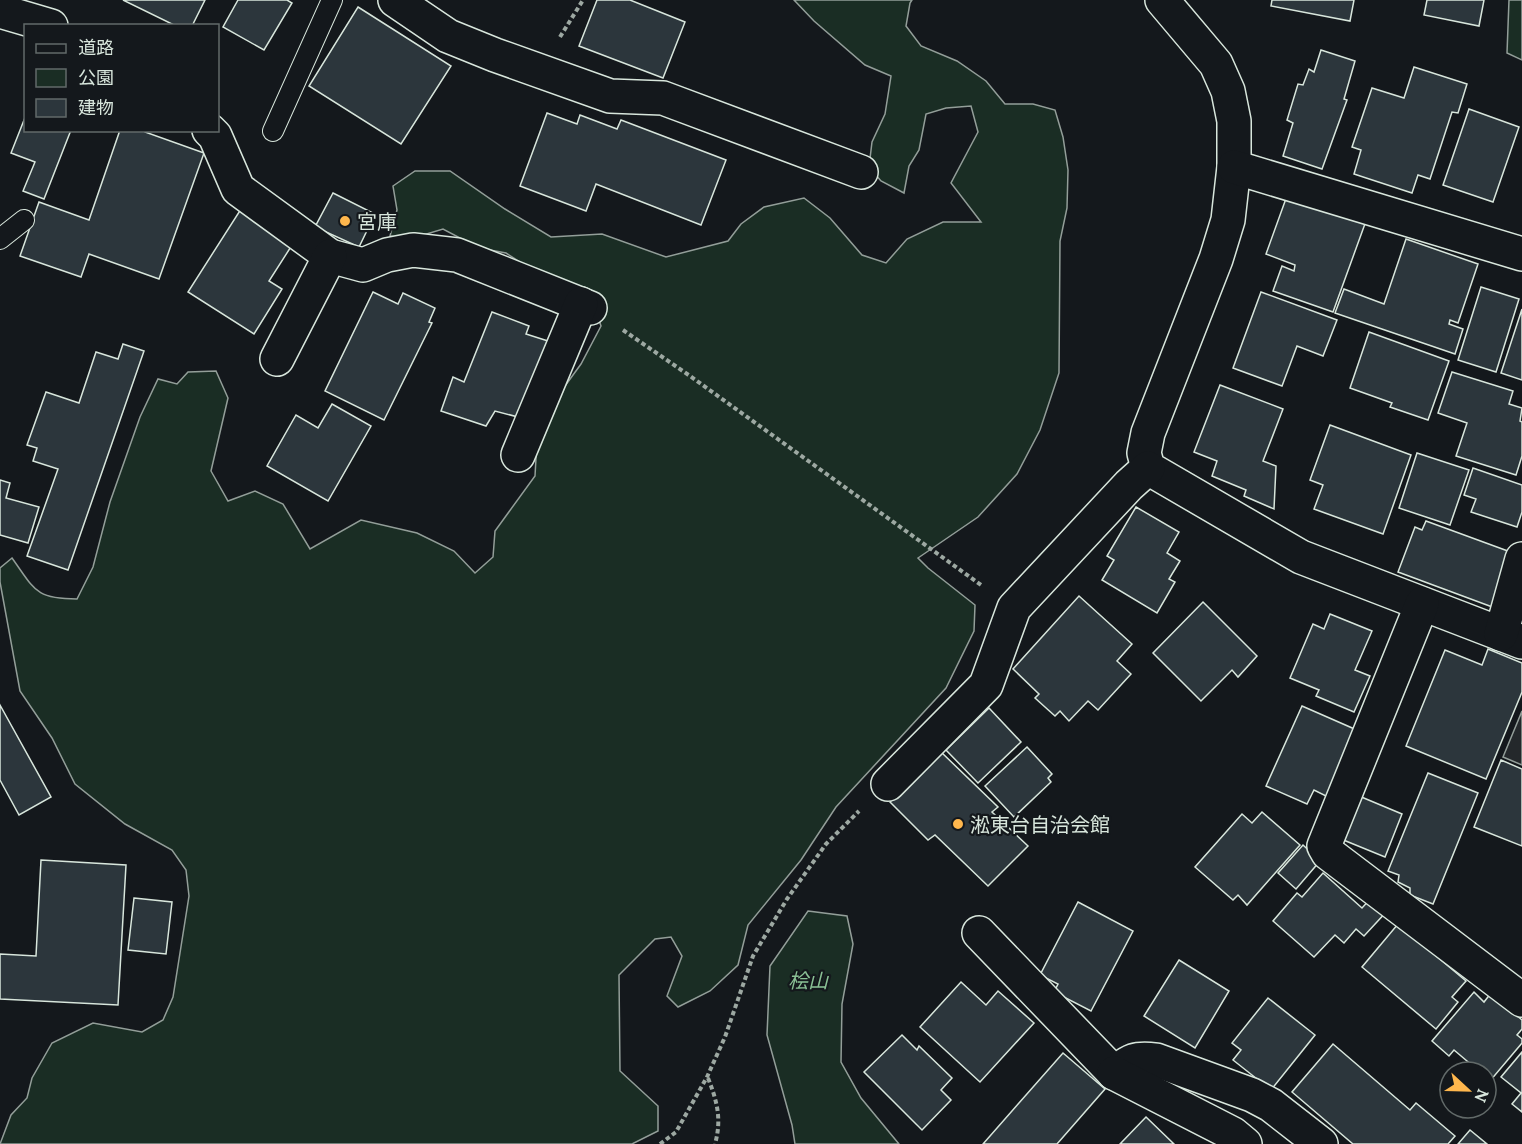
<svg xmlns="http://www.w3.org/2000/svg" width="1522" height="1144" font-family="Lora,'Noto Sans JP',serif">
<style>
.green{fill:#1a2d24;stroke:#939e99;stroke-width:1.5}
.parking{fill:#24282b;stroke:#939e99;stroke-width:1.5}
.building{fill:#2c363c;stroke:#d8e6dc;stroke-width:1.5}
.lines{fill:none;stroke-linecap:round;stroke-linejoin:round}
.service-casing{stroke:#d8e6dc;stroke-width:22}
.minor-casing{stroke:#d8e6dc;stroke-width:36}
.path{stroke:#9da8a2;stroke-width:4;stroke-dasharray:4.5 3;stroke-linecap:butt}
.service{stroke:#14181c;stroke-width:20}
.minor{stroke:#14181c;stroke-width:33}
.poi-dot{fill:#ffb74d;stroke:#14181c;stroke-width:2}
.labels{text-anchor:middle;dominant-baseline:central;stroke-width:4.5;stroke-linejoin:round;paint-order:stroke}
.poi-label{font-size:20px;fill:#d8e6dc;stroke:#14181c;text-anchor:start}
.park-label{font-size:20px;font-style:italic;fill:#8ac095;stroke:#14181c}
</style>
<rect width="100%" height="100%" fill="#14181c"/>
<!-- green -->
<g class="green">
<path d="M794 0H912L910 3 906 26 921 46 957 61 986 81 1005 104H1033L1055 110 1063 137 1068 170 1067 208 1060 241 1059 373 1040 430 1017 474 978 517 918 558 928 568 975 605 974 631 946 688 836 807 801 860 748 925 738 965 710 991 678 1007 667 996 682 956 671 937 655 939 619 975 620 1071 658 1106V1131L632 1144H0L11 1115 27 1098 32 1078 52 1043 93 1023 142 1032 163 1020 173 997 189 896 186 870 172 850 125 824 75 784 52 738 20 691 0 582V568L12 558C35 590 35 599 77 599L93 567 110 502 140 417 158 379 177 384 188 372 216 371 228 398 211 471 228 501 255 491 283 504 310 549 361 520 417 533 454 551 475 573 493 557 495 531 535 476 538 423 581 364 601 326 590 294 564 291 506 253 479 248 443 229 410 239 390 236 397 210 393 186 415 171H450L505 209 551 237 602 234 666 257 728 241 741 224 764 207 804 198 830 218 862 255 886 263 907 239 943 222H981L951 183 978 132 971 106 946 108 926 114 919 150 909 166 904 193 881 181 869 167 872 142 885 114 891 76 865 65 814 21Z"/>
<path d="M1509 0H1522V60L1507 53Z"/>
<path d="M808 911 847 916 853 944 842 1004 841 1062 861 1098 899 1144H795L792 1125 767 1035 770 966Z"/>
</g>
<!-- parking -->
<path class="parking" d="M1522 711V765L1503 757Z"/>
<!-- building -->
<g class="building">
<path d="M123 0H205L192 26H176Z"/>
<path d="M238 0H287L292 3 264 50 223 27Z"/>
<path d="M597 0H630L685 22 663 78 579 46Z"/>
<path d="M1272 0H1354L1350 21 1271 6Z"/>
<path d="M1427 0H1484L1479 26 1424 15Z"/>
<path d="M358 7 451 66 401 144 309 86Z"/>
<path d="M1321 50 1355 61 1344 99 1347 100 1322 169 1283 156 1293 123 1287 120 1298 84 1303 85 1309 69 1314 72Z"/>
<path d="M1414 67 1467 84 1458 113 1452 112 1430 179 1418 175 1412 193 1354 174 1361 150 1352 147 1372 88 1404 98Z"/>
<path d="M1469 109 1519 127 1493 202 1443 185Z"/>
<path d="M547 113 577 124 580 115 617 129 621 120 726 160 701 225 596 184 586 211 520 186Z"/>
<path d="M26 115V130H71L44 199 23 191 35 162 11 153Z"/>
<path d="M120 130H145V132L204 153 159 279 89 254 81 277 20 256 39 202 89 220Z"/>
<path d="M333 193 375 214 359 247 315 227Z"/>
<path d="M1288 193 1366 221 1333 312 1273 291 1282 266 1294 271 1295 265 1266 254Z"/>
<path d="M241 209 294 242 269 281 282 289 254 334 188 292Z"/>
<path d="M1406 239 1478 264 1458 323 1450 320 1449 324 1463 329 1455 354 1335 313 1344 289 1384 304Z"/>
<path d="M1481 287 1519 299 1496 372 1458 360Z"/>
<path d="M373 292 398 304 403 293 435 308 429 322 432 323 384 420 325 391Z"/>
<path d="M1261 292 1337 320 1323 356 1297 346 1282 386 1233 368Z"/>
<path d="M1522 309V380L1501 373Z"/>
<path d="M492 312 529 326 526 334 548 341 518 417 495 411 486 426 441 411 453 377 464 382Z"/>
<path d="M1369 332 1449 361 1428 420 1390 407 1392 403 1350 388Z"/>
<path d="M123 344 144 351 68 570 27 556 58 469 33 461 37 448 27 445 46 392 79 403 96 352 118 359Z"/>
<path d="M1452 372 1513 391 1509 404 1522 408 1520 421 1522 422V456L1516 475 1456 456 1467 423 1438 413Z"/>
<path d="M1220 385 1283 409 1263 461 1276 466 1274 509 1244 496 1246 490 1212 476 1217 461 1194 452Z"/>
<path d="M332 404 371 426 328 501 267 466 296 415 318 428Z"/>
<path d="M1330 425 1411 455 1383 534 1314 509 1323 485 1310 480Z"/>
<path d="M1417 453 1469 470 1450 525 1399 508Z"/>
<path d="M1473 468 1522 485V512L1517 527 1471 512 1476 499 1464 495Z"/>
<path d="M0 480 10 483 6 498 39 507 28 543 0 535Z"/>
<path d="M1136 507 1179 532 1167 553 1180 561 1169 579 1175 582 1157 613 1102 580 1114 560 1107 556Z"/>
<path d="M1426 521 1516 554 1495 608 1398 572 1415 527 1422 530Z"/>
<path d="M1079 596 1132 644 1117 661 1131 674 1098 710 1088 701 1069 721 1060 711 1055 716 1035 698 1039 694 1013 669Z"/>
<path d="M1203 602 1257 656 1238 677 1232 670 1201 701 1153 653Z"/>
<path d="M1330 614 1372 631 1355 670 1370 676 1354 712 1316 696 1319 690 1290 678 1313 624 1324 629Z"/>
<path d="M1488 649 1522 663V692L1486 779 1406 746 1445 650 1482 665Z"/>
<path d="M0 705 51 797 19 815 0 780Z"/>
<path d="M1302 706 1359 731 1330 798 1314 790 1307 804 1266 786Z"/>
<path d="M989 708 1021 742 978 783 946 750Z"/>
<path d="M1027 747 1052 774 1048 778 1051 782 1014 817 985 786Z"/>
<path d="M940 751 998 807 992 812 1028 846 988 886 935 835 928 840 890 802Z"/>
<path d="M1501 760 1522 769V846L1474 827Z"/>
<path d="M1428 773 1478 793 1433 904 1410 895V888L1398 882 1399 875 1388 871Z"/>
<path d="M1359 796 1402 814 1385 857 1341 839Z"/>
<path d="M1262 812 1300 845 1247 905 1238 895 1233 900 1195 867 1242 814 1252 823Z"/>
<path d="M1303 845 1320 861 1296 889 1278 873Z"/>
<path d="M41 860 126 865 118 1005 0 999V954L36 956Z"/>
<path d="M1323 873 1362 908 1372 897 1388 910 1364 936 1356 929 1344 943 1335 935 1314 957 1273 921 1297 893 1302 897Z"/>
<path d="M134 898 172 902 166 954 128 950Z"/>
<path d="M1078 902 1133 931 1091 1011 1054 992 1058 984 1040 975Z"/>
<path d="M1398 924 1466 981 1452 997 1458 1002 1436 1029 1362 967Z"/>
<path d="M1179 960 1229 991 1195 1048 1144 1016Z"/>
<path d="M961 982 986 1005 998 991 1034 1023 980 1082 920 1027Z"/>
<path d="M1474 992 1484 1002 1491 993 1522 1020V1029L1517 1035 1522 1039V1043L1490 1081 1486 1077V1072H1480L1454 1050 1449 1056 1432 1041Z"/>
<path d="M1268 998 1315 1035 1271 1090 1233 1060 1241 1050 1232 1043Z"/>
<path d="M902 1035 917 1050 919 1046 952 1078 941 1090 951 1100 922 1130 864 1072Z"/>
<path d="M1333 1044 1410 1110 1416 1103 1455 1136 1448 1144H1353L1292 1092Z"/>
<path d="M1522 1052V1112L1512 1104 1521 1093 1501 1077Z"/>
<path d="M1063 1053 1105 1089 1057 1144H983Z"/>
<path d="M1146 1117 1174 1144H1120Z"/>
<path d="M1470 1130 1487 1144H1458Z"/>
</g>
<g class="lines">
<!-- service casing -->
<g class="service-casing">
<g id="service">
<path d="M273 131 332 0"/>
<path d="M0 239 24 220"/>
</g>
</g>
<!-- minor casing -->
<g class="minor-casing">
<g id="minor">
<path d="M395 0 448 36 495 55 610 96 663 98 861 172"/>
<path d="M1162 0 1216 64 1228 91 1234 121V167L1228 220 1216 259 1148 433 1144 453 1148 468 1301 557 1522 642"/>
<path d="M0 11 51 26"/>
<path d="M209 130 215 136 238 189 330 256 363 265 387 255 413 250 457 255 590 308"/>
<path d="M1234 167 1522 254"/>
<path d="M277 359 330 256"/>
<path d="M518 455 581 304"/>
<path d="M1422 604 1324 846 1328 853 1522 1000"/>
<path d="M1501 634 1522 559"/>
<path d="M888 784 986 685 1014 608 1129 485 1148 468"/>
<path d="M979 933 1114 1073C1130 1061 1134 1057 1156 1060L1252 1095 1271 1105 1321 1144"/>
<path d="M1114 1073 1233 1134 1245 1144"/>
</g>
</g>
<!-- path -->
<g class="path">
<path d="M560 37 583 0"/>
<path d="M623 330 690 376 981 585"/>
<path d="M708 1078C717 1101 722 1119 715 1144"/>
<path d="M660 1144 676 1132 707 1077 725 1037 753 956 787 899 826 844 859 811"/>
</g>
<!-- service -->
<use href="#service" class="service"/>
<!-- minor -->
<use href="#minor" class="minor"/>
</g>
<!-- markers -->
<g class="poi-dot">
<circle cx="345" cy="221" r="6"/>
<circle cx="958" cy="824" r="6"/>
</g>
<g class="labels">
<!-- poi labels -->
<g class="poi-label">
<text x="357" y="221">宮庫</text>
<text x="970" y="824">淞東台自治会館</text>
</g>
<!-- park labels -->
<g class="park-label">
<text x="808" y="980">桧山</text>
</g>
</g>
<!-- legend -->
<rect x="24" y="24" width="195" height="108" fill="#14181c" stroke="#626a69" stroke-width="1.5"/>
<rect x="36" y="44" width="30" height="9" fill="#14181c" stroke="#626a69" stroke-width="1.5"/>
<text x="78" y="54" font-size="18" fill="#d8e6dc">道路</text>
<rect x="36" y="69" width="30" height="18" fill="#1a2d24" stroke="#626a69" stroke-width="1.5"/>
<text x="78" y="84" font-size="18" fill="#d8e6dc">公園</text>
<rect x="36" y="99" width="30" height="18" fill="#2c363c" stroke="#626a69" stroke-width="1.5"/>
<text x="78" y="114" font-size="18" fill="#d8e6dc">建物</text>
<!-- north arrow -->
<g transform="translate(1468 1090) rotate(112)"><circle r="28" fill="#14181c" stroke="#626a69" stroke-width="1.5"/>
<path d="M0-4.5L10 22L0 15L-10 22Z" fill="#ffb74d"/>
<text y="-9" font-size="16" font-weight="bold" text-anchor="middle" fill="#d8e6dc">N</text>
</g>
</svg>
